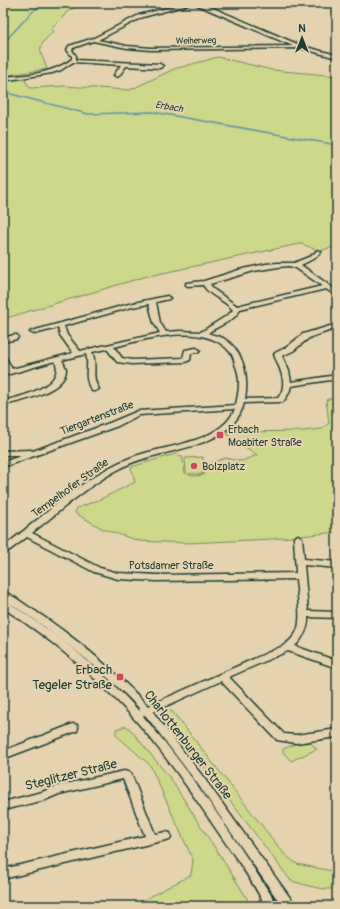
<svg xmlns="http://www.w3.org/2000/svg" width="340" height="909" font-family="Pangolin,sans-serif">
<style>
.green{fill:#cdd88b;stroke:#768a60}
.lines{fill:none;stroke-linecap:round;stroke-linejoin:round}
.stream{stroke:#6593a7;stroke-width:1.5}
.minor-casing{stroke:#1f3d34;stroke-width:3}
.minor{fill:#e5d3b0;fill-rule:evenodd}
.poi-dot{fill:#d1495b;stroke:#e5d3b0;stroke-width:1.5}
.labels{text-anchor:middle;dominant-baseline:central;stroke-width:4;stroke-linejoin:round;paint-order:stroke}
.far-street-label{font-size:9px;fill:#1f3d34;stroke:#e5d3b0}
.far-water-label{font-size:10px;font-style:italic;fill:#25443e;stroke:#e5d3b0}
.street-label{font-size:11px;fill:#1f3d34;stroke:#e5d3b0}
.poi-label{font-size:11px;fill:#1f3d34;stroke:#e5d3b0;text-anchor:start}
.near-poi-label{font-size:13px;fill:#1f3d34;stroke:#e5d3b0;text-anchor:end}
.near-street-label{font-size:13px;fill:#1f3d34;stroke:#e5d3b0}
</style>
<rect width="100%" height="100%" fill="#e5d3b0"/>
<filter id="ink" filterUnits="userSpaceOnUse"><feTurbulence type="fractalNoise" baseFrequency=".025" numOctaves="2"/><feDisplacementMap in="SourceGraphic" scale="8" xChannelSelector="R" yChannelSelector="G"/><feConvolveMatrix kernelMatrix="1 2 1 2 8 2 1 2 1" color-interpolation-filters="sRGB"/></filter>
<g filter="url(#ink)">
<!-- green -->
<g class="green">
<path d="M3 3H84L69 10 61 19 51 28 54 31C36 48 39 47 47 69L3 76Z"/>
<path d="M218 57 272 70 337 76V248C330 246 327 250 321 250 314 251 307 244 299 244L144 277 3 319V100L7 99 8 96 3 89V81L24 79 30 88 64 86 130 90 174 69Z"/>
<path d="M337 396V532L273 539 188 543 139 541 103 529 75 513 77 508 101 499 135 482 131 467 175 454 182 456 185 473 186 474 185 458 203 457V474H188L192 476 204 475 205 465 225 458 242 461 257 455 225 433 230 429 242 432 303 431 322 429 329 423 326 400Z"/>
<path d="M168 711H172L285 855 297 864 337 872V888C324 892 304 884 291 881L164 714Z"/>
<path d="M126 726 130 729 170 778 240 887 249 902 248 906H132L191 875 193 860 150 765 116 735V729Z"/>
<path d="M300 742 306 743 310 742 317 749 291 761 283 752V749Z"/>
</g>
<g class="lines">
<!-- stream -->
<g class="stream">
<path d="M3 57 7 39 32 12 44 3"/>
<path d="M3 84 11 94 88 114 153 112 337 145"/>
</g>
<!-- minor casing -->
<g class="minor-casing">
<g id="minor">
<path d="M188 3H201L302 46 337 55V58L300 48 151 50 127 48 93 41 73 48 72 50 76 56V60L160 64 163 66 160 68 126 66 119 76 117 77 114 75 121 65 73 62 61 70 52 73 3 81V77C27 75 52 74 72 59V56L67 50 69 46 94 38 139 15ZM195 3V4L293 46 151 48 127 46 98 40 143 17Z"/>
<path d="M318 250 321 252 315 258 301 265 337 291V296L326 289 240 309C236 321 217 326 208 333 212 335 218 336 223 338 244 350 249 377 245 399L278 398C289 384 280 369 274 355L275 353 287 347 303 334 337 324V328L309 338 293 351 282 356 289 371 291 382 337 375V379L291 386 289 393 283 402 244 403C231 452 160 447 123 467 90 484 61 510 32 533L100 568 118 573 157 575 296 573 294 538 298 535 302 538 304 559 337 562V568L304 565 308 611 337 612V618L308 617C309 629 303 638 295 646L337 661V668L288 651 229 677 284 734 296 735 337 729V737L296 743 277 740 221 681 153 712 204 778 296 906H283L275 896 197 783 150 721 145 715 143 716C190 771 231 833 271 895L277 906H265C252 879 233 854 216 829 191 791 161 749 131 715 93 674 50 638 3 608V601C13 604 23 612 32 618 71 645 107 676 139 711L140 709C99 666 53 631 3 599V592C14 595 25 605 35 611 76 638 114 670 148 706L285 645C289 641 293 638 296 633 303 621 297 594 296 579L157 581 118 579 94 572 27 537 6 553 3 554V547C42 518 85 475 130 458 161 445 220 445 235 409L139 415 118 426 3 467V462L24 455H3V451L30 450 33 451 112 422 138 411 236 405C237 398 239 392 239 384 239 377 238 371 235 364 234 360 233 355 230 352 205 321 146 339 114 347L122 358 132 360 183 358 185 350 196 348 200 350 199 352 191 353 190 360 185 362 132 364 117 362 107 349 92 352C98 365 90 376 99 389L95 391H92C82 376 90 368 86 354L62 360C63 362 65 366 66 369 67 391 19 402 3 405V401C21 397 66 386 55 361L3 376V372L6 371 3 366V358H6L12 369 73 353 60 335 58 328 34 334 30 332 32 331 129 304 167 296 170 298 169 299 156 302 160 323 166 332 180 331 201 332 228 315 233 310C225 300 210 297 203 285L188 286 186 285V283L204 281 239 270 266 264 278 263H294L311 256ZM289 266 296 268 322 286 237 306 213 289 210 284 254 271 278 267ZM149 304 154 323 160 333 80 351 67 335 64 326 132 307Z"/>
<path d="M14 335H17L18 337 17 339 3 342V338Z"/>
<path d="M73 724 77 725 78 728 77 731 3 759V751Z"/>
<path d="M124 771 131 773 132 776 155 834 166 832 170 833 171 836 170 839 3 879V869L145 836 123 779 59 794 45 800 3 810V802L42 792 57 786Z"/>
</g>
</g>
<!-- minor -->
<use href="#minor" class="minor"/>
</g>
</g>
<!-- markers -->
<g class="poi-dot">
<rect x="216" y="431" width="8" height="8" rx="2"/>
<circle cx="194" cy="466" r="4"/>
<rect x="116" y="673" width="8" height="8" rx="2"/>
</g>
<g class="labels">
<!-- far-street labels -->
<g class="far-street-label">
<text transform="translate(196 41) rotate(-1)">Weiherweg</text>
</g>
<!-- far-water labels -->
<g class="far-water-label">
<text transform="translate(169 107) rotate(9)">Erbach</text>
</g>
<!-- street labels -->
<g class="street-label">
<text transform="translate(97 418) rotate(-21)">Tiergartenstraße</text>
<text transform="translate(70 488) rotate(-36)">Tempelhofer Straße</text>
<text x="171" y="565">Potsdamer Straße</text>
</g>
<!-- poi labels -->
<g class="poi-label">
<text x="228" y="429">Erbach<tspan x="228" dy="13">Moabiter Straße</tspan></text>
<text x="202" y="466">Bolzplatz</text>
</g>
<!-- near-poi labels -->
<g class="near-poi-label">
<text x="112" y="670">Erbach<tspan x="112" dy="15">Tegeler Straße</tspan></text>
</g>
<!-- near-street labels -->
<g class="near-street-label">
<text transform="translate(188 745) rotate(52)">Charlottenburger Straße</text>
<text transform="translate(71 775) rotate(-14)">Steglitzer Straße</text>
</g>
</g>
<!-- margin -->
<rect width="340" height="909" fill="none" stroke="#e5d3b0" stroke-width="16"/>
<rect x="8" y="8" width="324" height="893" fill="none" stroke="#1f3d34" stroke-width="1.5" filter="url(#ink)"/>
<!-- north arrow -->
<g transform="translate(302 38)" stroke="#e5d3b0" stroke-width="3" paint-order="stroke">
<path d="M0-3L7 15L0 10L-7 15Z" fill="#1f3d34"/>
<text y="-6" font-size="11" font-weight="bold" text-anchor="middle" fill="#1f3d34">N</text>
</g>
</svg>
